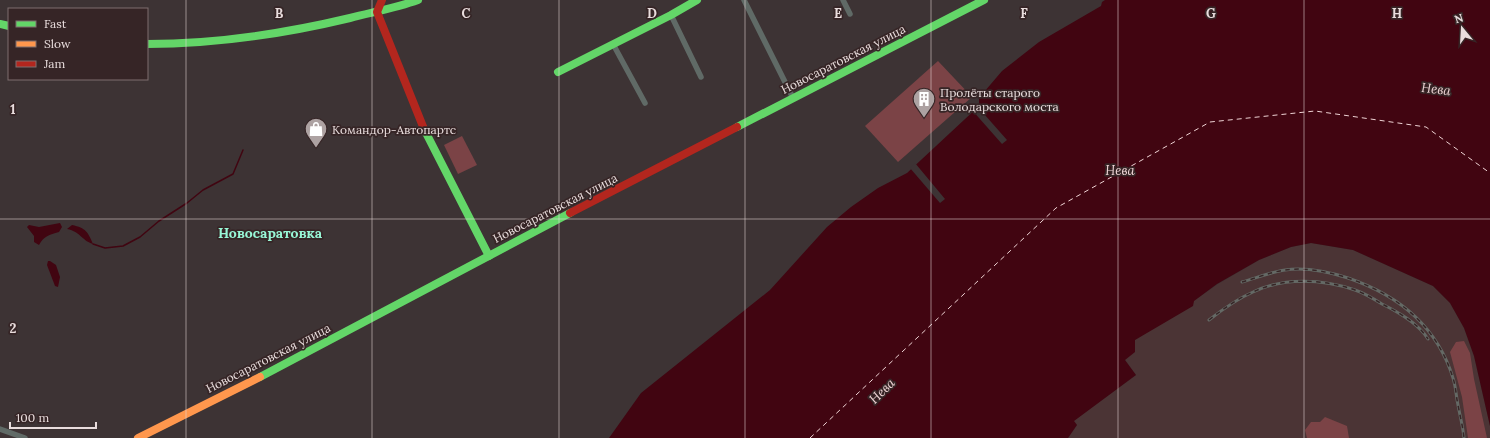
<svg xmlns="http://www.w3.org/2000/svg" width="1490" height="438" font-family="Lora,serif">
<style>
.built{fill:#4b3435}
.green{fill:#7b4346}
.water{fill:#410511}
.pier{fill:#3d3334}
.lines{fill:none;stroke-linecap:round;stroke-linejoin:round}
.stream{stroke:#410511;stroke-width:1.5}
.ferry{stroke:#efd4d5;stroke-width:1;stroke-dasharray:5 4;stroke-linecap:butt}
.street{stroke:#606a66;stroke-width:5.5}
.fast{stroke:#63d668;stroke-width:8}
.slow{stroke:#ff974d;stroke-width:8}
.jam{stroke:#b3261e;stroke-width:8}
.rail-casing{stroke:#646965;stroke-width:3}
.rail{stroke:#362526;stroke-width:1.5;stroke-dasharray:4.5;stroke-linecap:butt}
.grid{fill:none;stroke:#e9dddd;stroke-width:1;stroke-opacity:0.55}
.labels{text-anchor:middle;dominant-baseline:central;stroke-width:3.5;stroke-linejoin:round;paint-order:stroke}
.street-label{font-size:12px;fill:#e9dddd;stroke:#362526}
.poi-label{font-size:12px;fill:#e9dddd;stroke:#362526;text-anchor:start}
.water-label{font-size:13px;font-style:italic;fill:#efd4d5;stroke:#362526}
.quarter-label{font-size:14px;font-weight:bold;fill:#98f6d6;stroke:#362526}
.grid-label{font-size:13px;text-anchor:middle;font-weight:bold;fill:#e9dddd;stroke:#362526;stroke-width:3.5;stroke-linejoin:round;paint-order:stroke}
</style>
<rect width="100%" height="100%" fill="#3d3334"/>
<!-- built -->
<path class="built" d="M1311 243 1353 250 1433 286 1450 303 1464 328 1474 356 1490 426V438H1068L1077 425 1073 421 1136 375 1125 360 1135 340 1160 324 1218 284 1259 260 1291 247Z"/>
<!-- green -->
<g class="green">
<path d="M938 61 972 97 898 162 865 126Z"/>
<path d="M462 136 477 165 458 174 444 145Z"/>
<path d="M1464 341 1470 353 1474 379 1487 438H1468L1462 397 1450 352 1456 342Z"/>
<path d="M1325 417 1347 426 1349 438H1307L1305 430 1311 422H1320Z"/>
</g>
<!-- water -->
<g class="water">
<path d="M1105 0H1490V426L1474 356 1464 328 1450 303 1433 286 1353 250 1311 243 1291 247 1259 260 1217 284 1194 301 1193 306 1135 340V352L1125 360 1136 375 1074 421 1077 425 1068 438H609L641 393 770 290 827 227 851 207 878 188 907 173 979 106V98L1002 71 1039 42 1101 6 1102 2Z"/>
<path d="M60 223 62 227 59 232C49 235 44 236 39 245L34 242V236L27 227 29 225 39 227Z"/>
<path d="M72 225C86 228 88 232 93 244 81 240 81 232 67 229Z"/>
<path d="M48 261H50L56 265 60 277 58 287 55 286 47 265Z"/>
</g>
<!-- pier -->
<g class="pier">
<path d="M977 106 1007 140 1002 144 972 110Z"/>
<path d="M915 163 945 199 940 203 910 168Z"/>
</g>
<g class="lines">
<!-- stream -->
<path class="stream" d="M93 244 105 248 123 246 140 237 159 221 187 203 203 190 233 174 243 150"/>
<!-- ferry -->
<path class="ferry" d="M810 438 1056 208 1210 122 1315 111 1426 127 1490 173"/>
<!-- street -->
<g class="street">
<path d="M744 0 793 98"/>
<path d="M843 0 850 14"/>
<path d="M671 15 701 77"/>
<path d="M613 44 645 103"/>
<path d="M0 429 25 438"/>
</g>
<!-- fast -->
<g class="fast">
<path d="M0 24 9 26"/>
<path d="M147 44C216 44 283 34 350 18 373 12 396 8 418 0"/>
<path d="M558 72 671 15 697 0"/>
<path d="M737 127 984 0"/>
<path d="M424 129 489 256"/>
<path d="M260 377 570 213"/>
</g>
<!-- slow -->
<path class="slow" d="M138 438 260 377"/>
<!-- jam -->
<g class="jam">
<path d="M382 0 377 12 424 129"/>
<path d="M570 213 737 127"/>
</g>
<!-- rail casing -->
<g class="rail-casing">
<g id="rail">
<path d="M1242 282C1256 278 1271 272 1285 270 1306 267 1329 272 1348 278 1398 295 1437 326 1453 378 1456 387 1456 396 1458 405 1460 416 1463 427 1464 438"/>
<path d="M1209 320C1223 309 1237 299 1253 292 1284 277 1323 279 1355 290 1364 293 1374 299 1382 304 1398 312 1418 323 1428 339"/>
</g>
</g>
<!-- rail -->
<use href="#rail" class="rail"/>
</g>
<!-- grid -->
<path class="grid" d="M186 0V438M372 0V438M559 0V438M745 0V438M931 0V438M1118 0V438M1304 0V438M0 219H1490"/>
<!-- icons -->
<defs>
<g id="building-pin" transform="scale(1.15)"><path d="M0 17L-7.5 6A9.5 9.5 0 1 1 7.5 6Z" fill="#ada2a2" stroke="#362526"/><path d="M-4-6H4V6H1V3H-1V6H-4ZM-2.5-4.3h1.7v1.8h-1.7ZM.8-4.3h1.7v1.8H.8ZM-2.5-1h1.7V.8h-1.7ZM.8-1h1.7V.8H.8Z" fill="#fff"/></g>
<g id="shop-pin" transform="scale(1.15)"><path d="M0 17L-7.5 6A9.5 9.5 0 1 1 7.5 6Z" fill="#ada2a2" stroke="#362526"/><path d="M-5-2.5h2.3a2.7 3.5 0 0 1 5.4 0H5L5.5 6h-11ZM-1.5-2.5h3a1.5 2.3 0 0 0-3 0Z" fill="#fff"/></g>
</defs>
<g fill-rule="evenodd">
<use href="#building-pin" x="924" y="99"/>
<use href="#shop-pin" x="316" y="129"/>
</g>
<g class="labels">
<!-- street labels -->
<g class="street-label">
<text transform="translate(843 59) rotate(-27)">Новосаратовская улица</text>
<text transform="translate(555 208) rotate(-27)">Новосаратовская улица</text>
<text transform="translate(268 358) rotate(-27)">Новосаратовская улица</text>
</g>
<!-- poi labels -->
<g class="poi-label">
<text x="940" y="92">Пролёты старого<tspan x="940" dy="14">Володарского моста</tspan></text>
<text x="332" y="129">Командор-Автопартс</text>
</g>
<!-- water labels -->
<g class="water-label">
<text transform="translate(1436 89) rotate(7)">Нева</text>
<text x="1120" y="170">Нева</text>
<text transform="translate(882 391) rotate(-44)">Нева</text>
</g>
<!-- quarter labels -->
<g class="quarter-label">
<text x="270" y="233">Новосаратовка</text>
</g>
</g>
<g class="grid-label">
<text x="279" y="18">B</text>
<text x="466" y="18">C</text>
<text x="652" y="18">D</text>
<text x="838" y="18">E</text>
<text x="1024" y="18">F</text>
<text x="1211" y="18">G</text>
<text x="1397" y="18">H</text>
<text x="13" y="114">1</text>
<text x="13" y="333">2</text>
</g>
<!-- legend -->
<rect x="8" y="8" width="140" height="72" fill="#362526" stroke="#7e6f6f"/>
<rect x="16" y="21" width="20" height="6" fill="#63d668" stroke="#7e6f6f"/>
<text x="44" y="28" font-size="12" fill="#e9dddd">Fast</text>
<rect x="16" y="41" width="20" height="6" fill="#ff974d" stroke="#7e6f6f"/>
<text x="44" y="48" font-size="12" fill="#e9dddd">Slow</text>
<rect x="16" y="61" width="20" height="6" fill="#b3261e" stroke="#7e6f6f"/>
<text x="44" y="68" font-size="12" fill="#e9dddd">Jam</text>
<!-- north arrow -->
<g transform="translate(1462 28) rotate(342)" stroke="#362526" stroke-width="3" paint-order="stroke">
<path d="M0-3L7 15L0 10L-7 15Z" fill="#e9dddd"/>
<text y="-6" font-size="11" font-weight="bold" text-anchor="middle" fill="#e9dddd">N</text>
</g>
<!-- scale -->
<path d="M10 422v6h86v-6" fill="none" stroke="#e9dddd" stroke-width="2"/>
<text x="16" y="422" font-size="12" fill="#e9dddd" stroke="#362526" stroke-width="3" paint-order="stroke">100 m</text>
</svg>
